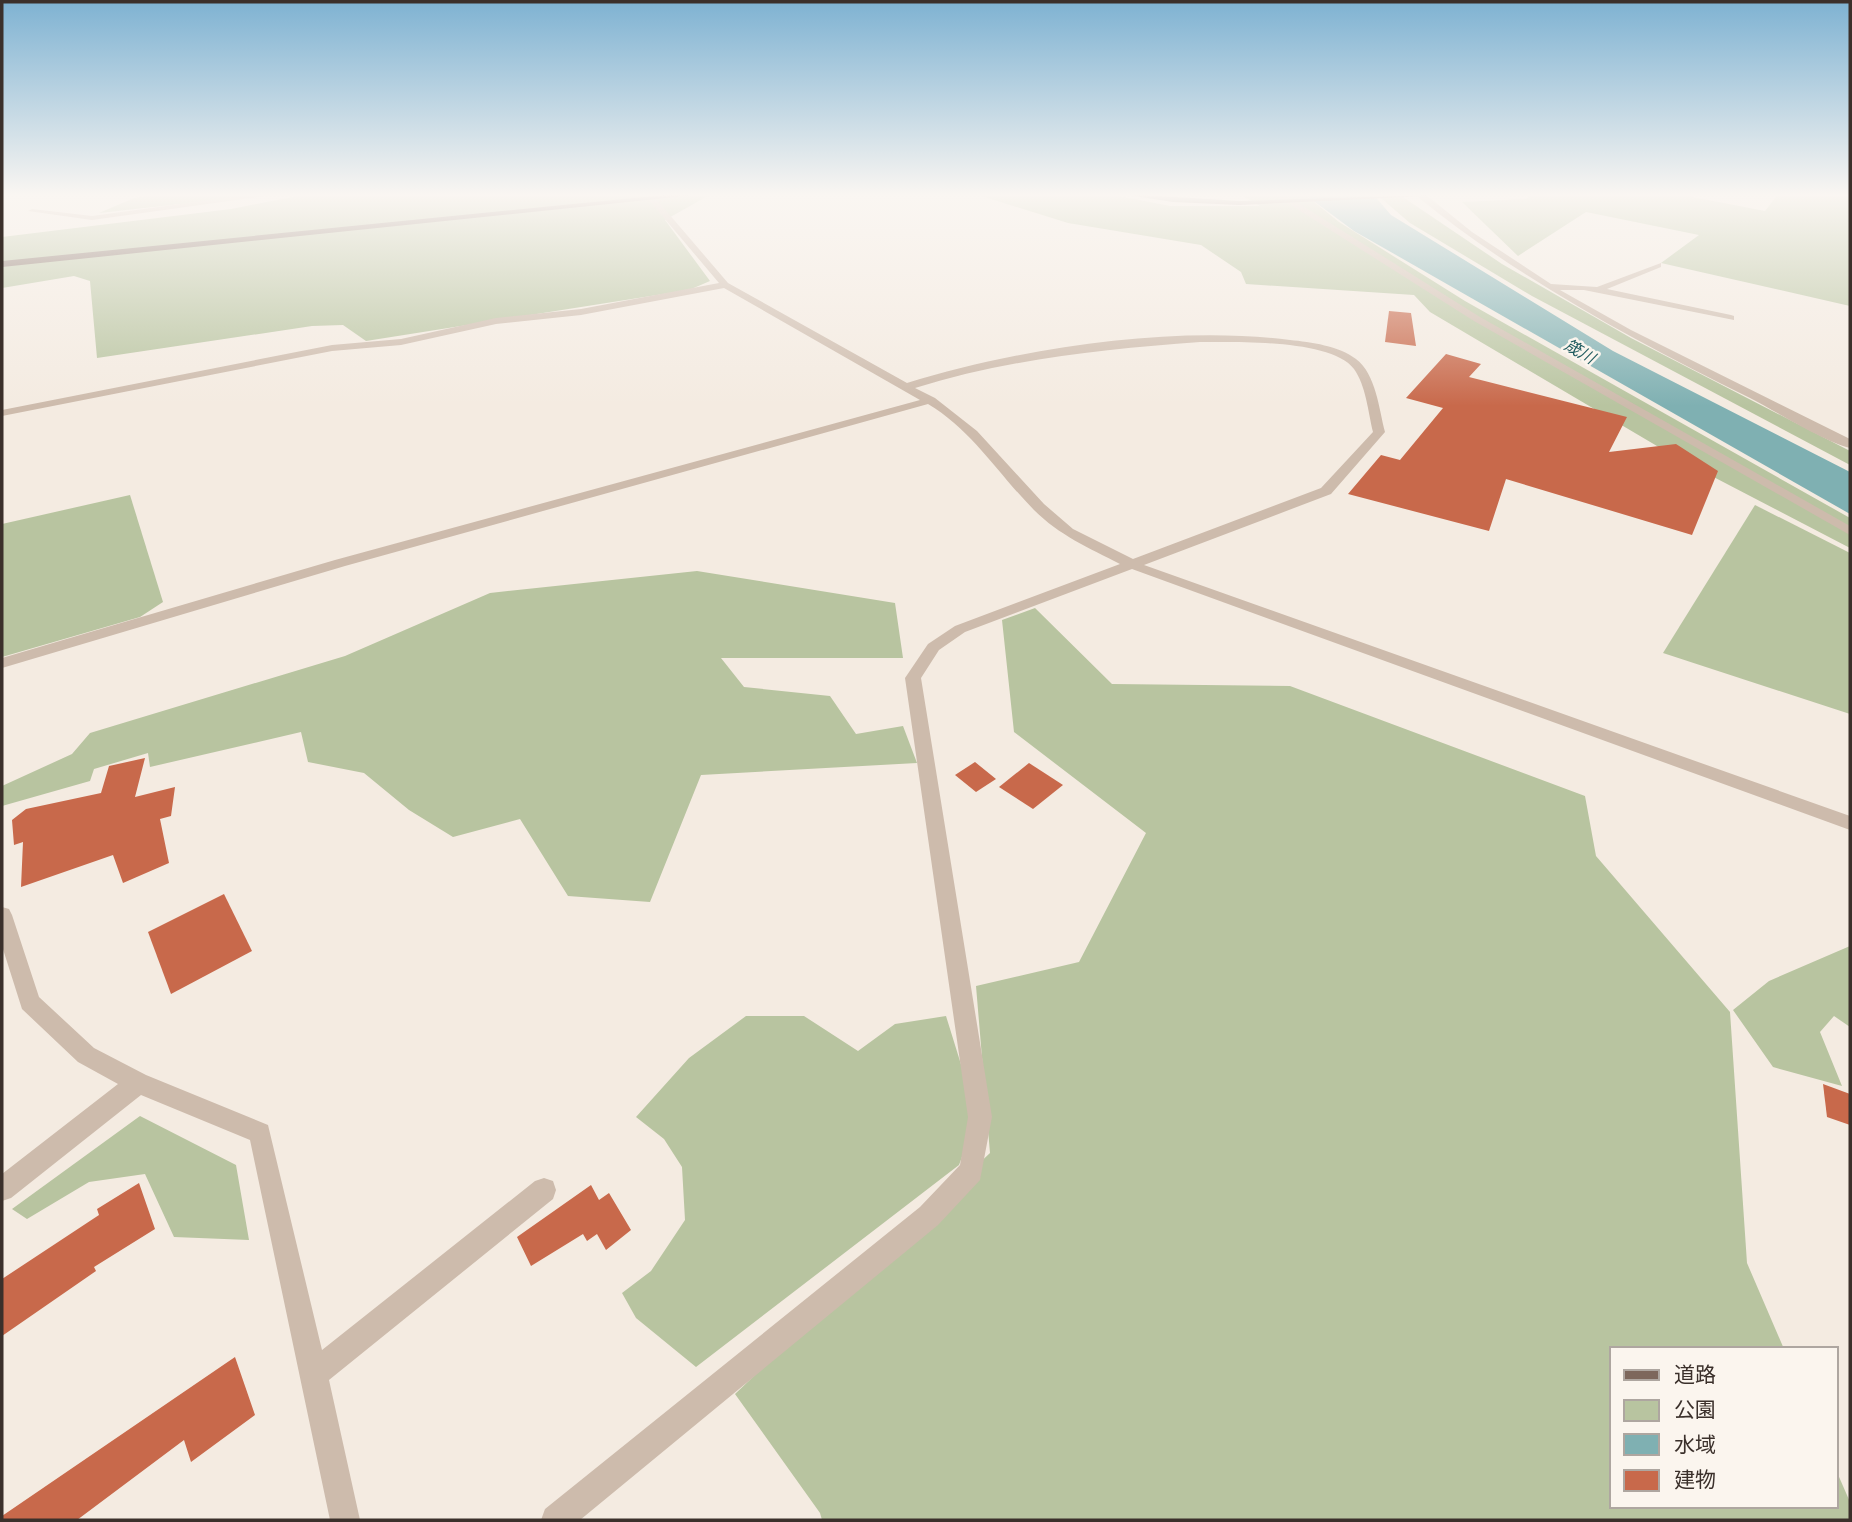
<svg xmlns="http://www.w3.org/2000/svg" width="1852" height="1522" font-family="'Open Sans','Noto Sans JP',sans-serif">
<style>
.green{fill:#b8c4a0}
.water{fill:#7fb0b2}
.building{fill:#c8694b}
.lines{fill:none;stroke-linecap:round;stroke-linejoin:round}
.minor{fill:#cdbbac;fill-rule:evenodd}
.major{fill:#7d675c;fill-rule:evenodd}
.labels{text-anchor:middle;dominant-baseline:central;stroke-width:5;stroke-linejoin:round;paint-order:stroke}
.far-water-label{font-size:16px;font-style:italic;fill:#1f5a5e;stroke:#fbf5ee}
</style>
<rect width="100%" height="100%" fill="#f4ebe1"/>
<!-- green -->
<g class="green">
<path d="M168 193H282L99 213 134 198Z"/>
<path d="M313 193H713L665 220 710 281 689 290 366 341 343 325 312 326 97 358 90 281 74 276 2 288V237L231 209Z"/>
<path d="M972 193H1104L1170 206H1260L1238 193H1303L1339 222 1465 301 1850 518V548L1679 459 1430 312 1414 295 1246 284 1241 272 1201 245 1068 223Z"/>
<path d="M1375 193H1397L1502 264 1631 338 1850 451V465L1532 296 1410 223Z"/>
<path d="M1538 193H1672L1765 211 1779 193H1850V306L1661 263 1699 235 1586 212 1518 256 1462 202 1525 199Z"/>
<path d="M130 495 163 602 140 617 2 657V524Z"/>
<path d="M1755 505 1850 553V714L1663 653Z"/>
<path d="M697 571 895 603 903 658H721L744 687 830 696 856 734 903 726 917 763 701 775 650 902 568 896 520 819 453 837 409 810 364 773 308 762 301 732 150 767 148 753 94 769 90 781 2 806V786L72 754 90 733 345 656 490 593Z"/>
<path d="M1035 608 1112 684 1290 686 1585 796 1596 856 1730 1012 1747 1263 1784 1349H1612V1506H1836V1470L1850 1502V1520H822L820 1513 735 1394 990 1153 976 986 1079 962 1146 833 1014 732 1002 620Z"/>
<path d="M1850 946V1027L1834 1016 1820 1032 1842 1086 1773 1067 1733 1010 1769 981Z"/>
<path d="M746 1016H804L858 1051 895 1024 946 1016 977 1116 959 1165 696 1367 636 1318 622 1293 651 1271 685 1220 682 1167 664 1139 636 1117 689 1058Z"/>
<path d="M140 1116 236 1165 249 1240 174 1237 145 1174 89 1182 27 1219 12 1209Z"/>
</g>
<!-- water -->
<path class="water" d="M1303 193H1372L1391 215 1613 351 1850 472V514L1354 231Z"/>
<!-- building -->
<g class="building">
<path d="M1389 311 1411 313 1416 346 1385 342Z"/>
<path d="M1446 354 1481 364 1469 377 1627 417 1609 452 1676 444 1718 471 1692 535 1506 479 1489 531 1348 494 1381 455 1400 460 1443 408 1406 398Z"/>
<path d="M145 758 135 797 175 787 171 816 160 819 169 863 123 883 113 855 21 887 23 842 14 845 12 820 26 809 101 793 109 766Z"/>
<path d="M975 762 996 779 976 792 955 775Z"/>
<path d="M1029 763 1063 785 1033 809 999 787Z"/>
<path d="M224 894 252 951 171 994 148 932Z"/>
<path d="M1823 1084 1850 1094V1125L1827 1117Z"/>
<path d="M139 1183 155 1229 94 1267 96 1271 2 1336V1279L99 1215 97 1209Z"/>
<path d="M591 1185 599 1200 609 1193 631 1230 606 1250 597 1234 587 1241 583 1234 531 1266 517 1237Z"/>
<path d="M235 1357 255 1415 191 1462 184 1440 77 1520H2V1516Z"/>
</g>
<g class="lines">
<!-- minor -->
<g class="minor">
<path d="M262 193H286L92 220 28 211 32 209 92 216Z"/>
<path d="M643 193H651L728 283 907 383C1021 348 1171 325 1290 340 1311 342 1339 346 1356 359 1376 374 1379 409 1385 432L1331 494 1144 565 1850 816V830L1132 569 965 632 939 650 921 678 992 1117 980 1180 938 1225 580 1520H541L545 1509 920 1207 960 1165 968 1117 905 678 928 644 955 626 1120 564C1089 548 1059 535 1034 510 999 475 972 430 928 404L345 566 2 668V658L335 560 920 400 724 288 581 315 496 324 401 345 332 351 2 416V410L332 345 401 339 496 318 581 309 719 283ZM1200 342C1235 342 1332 339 1354 369 1366 386 1368 411 1373 432L1321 488 1133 559 1073 529 1044 504 977 431 935 398 915 388C1008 359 1104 349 1200 342Z"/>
<path d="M1272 193H1282L1480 317 1850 526V535L1474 321Z"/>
<path d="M1419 194H1425L1472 232 1551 284 1597 287 1661 263V267L1607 289 1731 315 1734 316V320L1584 290H1560L1631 330 1850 439V448C1823 441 1777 412 1750 398 1633 340 1521 280 1419 198Z"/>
<path d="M2 907 9 909 12 915 39 997 94 1048 146 1075 268 1125 322 1350 535 1181 544 1178 553 1181 556 1190 553 1199 329 1380 360 1520H330L250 1140 141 1095 11 1198 2 1201V1174L118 1084 78 1062 22 1009 2 946Z"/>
</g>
<!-- major -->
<g class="major">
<path d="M684 193H714L2 267V261Z"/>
<path d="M1114 193 1239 201 1489 193 1239 205 1173 202Z"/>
</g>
</g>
<!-- sky -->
<linearGradient id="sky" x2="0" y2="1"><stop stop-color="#7eb2d2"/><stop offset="0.48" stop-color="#faf6f2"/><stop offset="1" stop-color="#faf6f2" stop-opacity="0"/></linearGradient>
<rect width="1852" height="406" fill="url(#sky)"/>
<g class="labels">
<!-- far-water labels -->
<g class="far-water-label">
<text transform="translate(1580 351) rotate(30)">筬川</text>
</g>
</g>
<!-- border -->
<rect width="1852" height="1522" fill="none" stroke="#3b302b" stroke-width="7"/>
<!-- legend -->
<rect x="1610" y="1347" width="228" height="161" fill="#fbf5ee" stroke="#aea6a0" stroke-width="2"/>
<rect x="1624" y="1370" width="35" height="10" fill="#7d675c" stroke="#aea6a0" stroke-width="2"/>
<text x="1674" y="1382" font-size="21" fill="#3b302b">道路</text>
<rect x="1624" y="1400" width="35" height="21" fill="#b8c4a0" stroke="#aea6a0" stroke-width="2"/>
<text x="1674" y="1417" font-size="21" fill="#3b302b">公園</text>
<rect x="1624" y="1434" width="35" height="21" fill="#7fb0b2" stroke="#aea6a0" stroke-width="2"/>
<text x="1674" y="1452" font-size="21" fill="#3b302b">水域</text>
<rect x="1624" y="1470" width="35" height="21" fill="#c8694b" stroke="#aea6a0" stroke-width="2"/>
<text x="1674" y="1487" font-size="21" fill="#3b302b">建物</text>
</svg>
